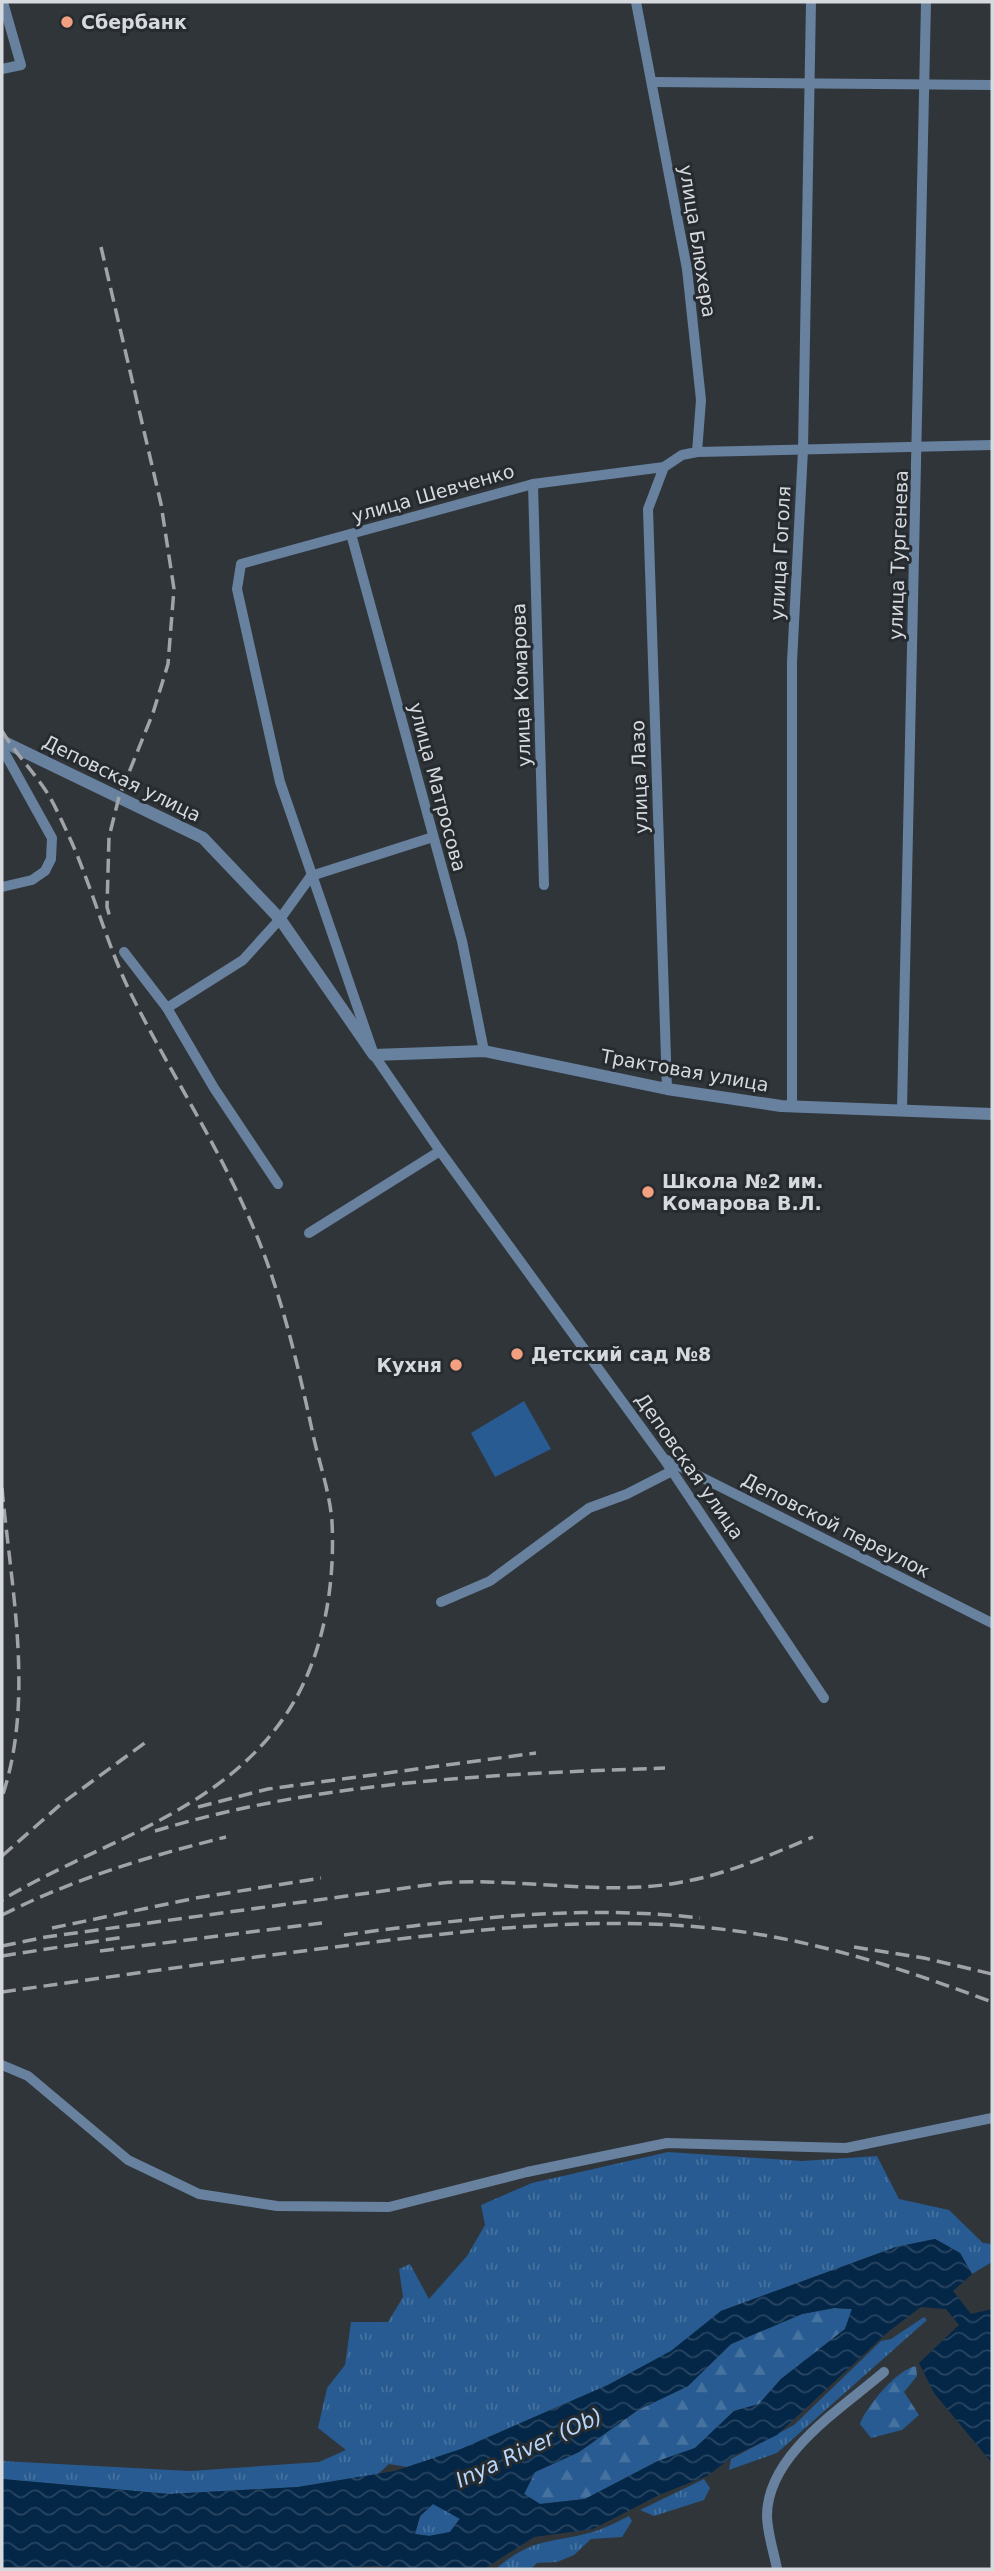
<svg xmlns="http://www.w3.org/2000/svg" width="994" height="2571" font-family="'DejaVu Sans',sans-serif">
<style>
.grass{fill:url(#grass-tufts)}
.forest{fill:url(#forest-firs)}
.park{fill:#275b91}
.water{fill:url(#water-waves);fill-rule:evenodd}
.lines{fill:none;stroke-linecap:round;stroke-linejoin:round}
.minor{stroke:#67819f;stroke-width:10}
.tertiary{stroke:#67819f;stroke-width:12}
.rail{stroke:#a0a3a8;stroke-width:3.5;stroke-dasharray:14 7;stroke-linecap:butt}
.poi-dot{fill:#f2a080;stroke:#262b30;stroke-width:2.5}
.labels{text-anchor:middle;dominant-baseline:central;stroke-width:6;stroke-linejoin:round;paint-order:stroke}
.poi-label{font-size:19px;font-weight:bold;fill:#d6d9dd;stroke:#262b30;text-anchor:start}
.street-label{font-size:19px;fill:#d6d9dd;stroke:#262b30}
.water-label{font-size:21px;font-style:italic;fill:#b6d6fa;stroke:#262b30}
</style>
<defs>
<pattern id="grass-tufts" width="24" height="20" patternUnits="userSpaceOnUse" patternTransform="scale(1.75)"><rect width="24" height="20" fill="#275b91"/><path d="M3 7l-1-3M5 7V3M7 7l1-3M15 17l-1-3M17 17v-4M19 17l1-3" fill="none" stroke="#4672a0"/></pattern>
<pattern id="forest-firs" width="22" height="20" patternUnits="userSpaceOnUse" patternTransform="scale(1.75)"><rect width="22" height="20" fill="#275b91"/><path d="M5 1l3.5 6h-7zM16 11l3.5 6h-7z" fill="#4672a0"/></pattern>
<pattern id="water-waves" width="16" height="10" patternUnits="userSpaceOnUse" patternTransform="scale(1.75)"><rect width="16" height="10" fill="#042647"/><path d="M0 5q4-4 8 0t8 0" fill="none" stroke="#284561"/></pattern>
</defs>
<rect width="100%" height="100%" fill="#30353a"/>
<!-- grass -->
<g class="grass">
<path d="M668 2152 802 2161 877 2156 899 2199 949 2210 983 2243 992 2244V2262L972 2274 960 2253 935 2239 896 2247 721 2311 671 2351 608 2385 461 2449 407 2467 389 2464 378 2474 298 2487 169 2494 2 2479V2461L190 2471 319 2462 346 2450 318 2428 327 2388 345 2365 351 2322H388L403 2297 399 2269 410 2264 429 2299 467 2256 485 2225 481 2205 532 2183Z"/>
<path d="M924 2317 927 2320 777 2453 729 2470 731 2459 794 2425 881 2341 891 2339Z"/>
<path d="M704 2479 710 2488 704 2500 654 2516 640 2510Z"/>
<path d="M433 2504 460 2518 450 2532 429 2536 415 2534 420 2516Z"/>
<path d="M629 2516 632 2521 622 2537 591 2539 574 2555 557 2562 537 2563 531 2569 497 2568C535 2535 556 2544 599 2530 609 2526 619 2521 629 2516Z"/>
</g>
<!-- forest -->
<g class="forest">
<path d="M834 2308 852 2309 845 2329 781 2379 759 2404 734 2411 695 2448 658 2461 585 2499 540 2504 524 2494 535 2472 579 2452 638 2410 688 2386 731 2344 802 2314Z"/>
<path d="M916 2366 917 2376 904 2392 919 2415 902 2430 871 2438 860 2424C866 2407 897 2369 916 2366Z"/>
</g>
<!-- park -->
<path class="park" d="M524 1401 551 1449 495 1477 471 1433Z"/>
<!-- water -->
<path class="water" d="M935 2239 960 2253 972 2274 953 2291 971 2314 992 2309V2463L934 2393 919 2363 959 2325 946 2309 921 2307 889 2331 777 2435 735 2455 707 2476 659 2495 593 2529 534 2537 484 2569H412L377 2566 315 2569 2 2567V2479L169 2494 298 2487 395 2471 461 2449 608 2385 671 2351 721 2311 896 2247ZM834 2308 852 2309 845 2329 781 2379 759 2404 734 2411 695 2448 658 2461 585 2499 540 2504 524 2494 535 2472 579 2452 638 2410 688 2386 731 2344 802 2314ZM433 2504 460 2519 450 2532 429 2536 415 2534 420 2516Z"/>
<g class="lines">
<!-- minor -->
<g class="minor">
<path d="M636 2 687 269 701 400 697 452 682 455 664 467 533 484 241 564 237 589 280 782 374 1055 440 1151 664 1459 824 1698"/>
<path d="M2 69 21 65 3 2"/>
<path d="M653 82 992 85"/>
<path d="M697 452 992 445"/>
<path d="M664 467 648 509 667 1089"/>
<path d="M533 484 544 885"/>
<path d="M351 534 462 941 484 1051"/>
<path d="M2 748 52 838 51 859 45 871 32 880 2 887"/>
<path d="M124 952 167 1008 243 960 280 919 311 876 433 837"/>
<path d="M167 1008 214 1088 278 1184"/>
<path d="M792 1106V662L803 450 811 2"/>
<path d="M902 1109 926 2"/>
<path d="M309 1233 440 1151"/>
<path d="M667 1460 992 1623"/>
<path d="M441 1602 490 1581 589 1508 627 1494 672 1471"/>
<path d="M2 2065 28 2076 128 2160 199 2194 277 2206 389 2207 527 2172 667 2143 846 2148 992 2118"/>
<path d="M777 2569C774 2552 767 2533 767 2515 768 2454 841 2409 884 2372"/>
</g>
<!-- tertiary -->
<path class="tertiary" d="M2 741 203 838 280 919 374 1055 484 1051 667 1089 781 1106 992 1114"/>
<!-- rail -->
<g class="rail">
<path d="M101 247 161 504 174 589 168 664 153 713 119 797 109 837 107 907 111 921"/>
<path d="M2 731C14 751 30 768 44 788 53 801 60 817 67 832 92 885 106 944 132 996 168 1068 212 1136 245 1209 279 1281 297 1361 314 1439 320 1465 330 1494 332 1522 335 1582 325 1647 295 1700 231 1811 105 1838 2 1900"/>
<path d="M2 1488C11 1588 35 1700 2 1797"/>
<path d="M198 1807 268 1789 536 1753"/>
<path d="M155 1831C319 1781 495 1774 665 1768"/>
<path d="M2 1856 61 1804 146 1742"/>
<path d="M2 1915C76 1878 146 1857 226 1837"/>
<path d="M52 1928 196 1898 321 1878"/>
<path d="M344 1935C462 1919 581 1904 700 1918"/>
<path d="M2 1946 46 1937 442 1883C520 1877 606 1897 682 1882 728 1874 770 1855 813 1837"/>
<path d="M854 1947 924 1958 992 1974"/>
<path d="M100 1951 322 1923"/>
<path d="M2 1956 124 1937"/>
<path d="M2 1992C115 1976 229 1960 343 1946 484 1928 627 1911 769 1936 846 1950 920 1975 992 2002"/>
</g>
</g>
<!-- markers -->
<g class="poi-dot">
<circle cx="67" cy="22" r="7"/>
<circle cx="648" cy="1192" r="7"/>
<circle cx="517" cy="1354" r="7"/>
<circle cx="456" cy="1365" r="7"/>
</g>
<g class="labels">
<!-- poi labels -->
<g class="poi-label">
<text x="81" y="22">Сбербанк</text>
<text x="662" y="1181">Школа №2 им.<tspan x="662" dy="22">Комарова В.Л.</tspan></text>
<text x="531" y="1354">Детский сад №8</text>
<text x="442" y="1365" text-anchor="end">Кухня</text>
</g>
<!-- street labels -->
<g class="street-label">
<text transform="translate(698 241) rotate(81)">улица Блюхера</text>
<text transform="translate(433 493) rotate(-16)">улица Шевченко</text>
<text transform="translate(780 553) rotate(-87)">улица Гоголя</text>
<text transform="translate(898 555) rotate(-88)">улица Тургенева</text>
<text transform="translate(521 685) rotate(-92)">улица Комарова</text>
<text transform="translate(639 777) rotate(-92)">улица Лазо</text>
<text transform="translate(122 778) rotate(26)">Деповская улица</text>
<text transform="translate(438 787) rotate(75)">улица Матросова</text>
<text transform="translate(685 1070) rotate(10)">Трактовая улица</text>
<text transform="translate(690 1466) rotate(55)">Деповская улица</text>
<text transform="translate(836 1525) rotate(27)">Деповской переулок</text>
</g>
<!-- water labels -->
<g class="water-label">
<text transform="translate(529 2448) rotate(-25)">Inya River (Ob)</text>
</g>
</g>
<!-- border -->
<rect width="994" height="2571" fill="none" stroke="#d6d9dd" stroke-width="7"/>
</svg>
